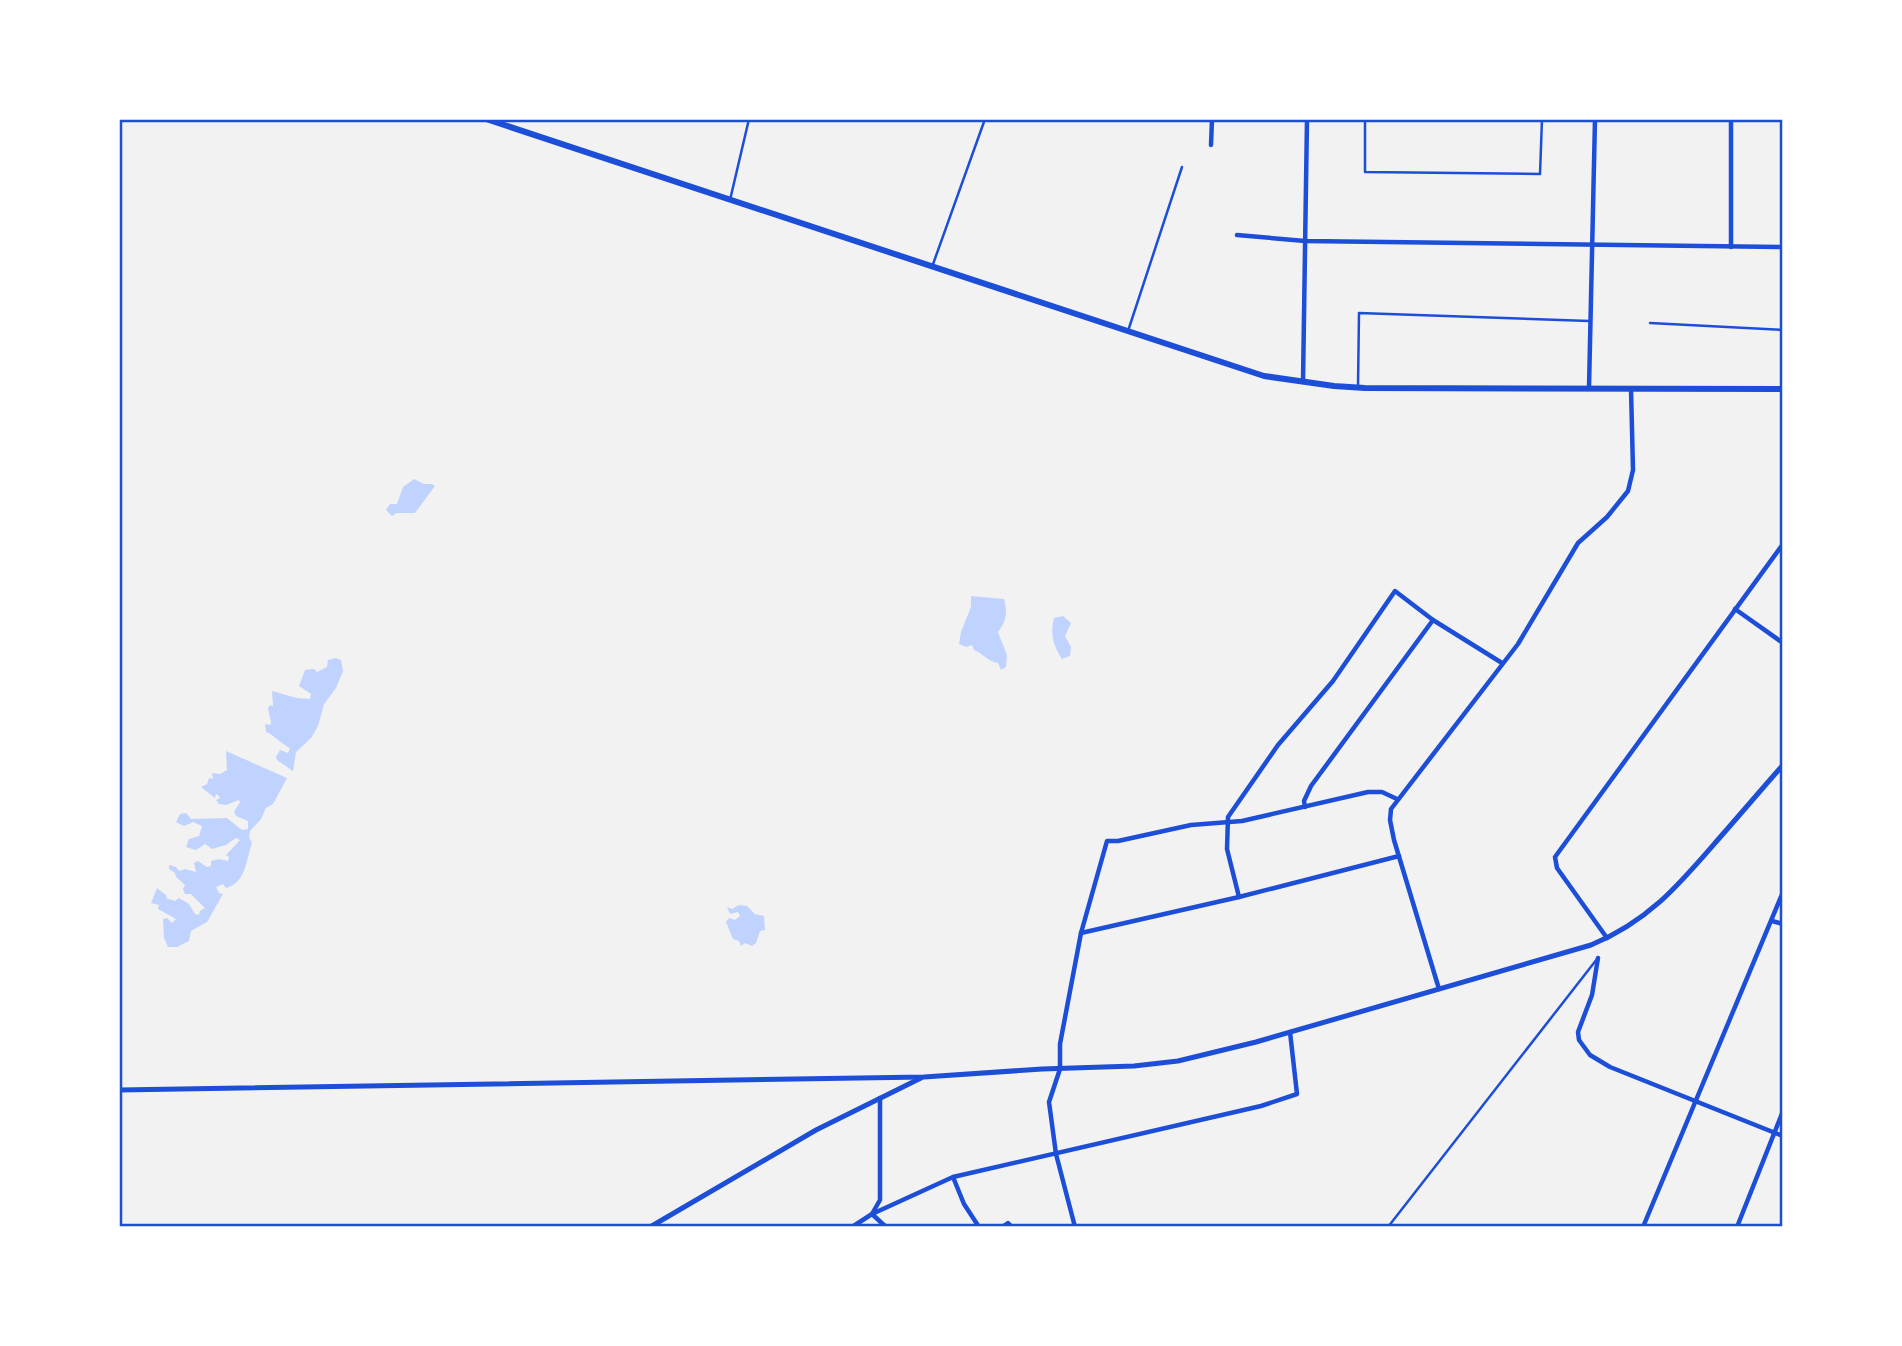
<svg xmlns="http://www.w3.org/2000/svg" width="1902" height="1346" font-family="'Fira Sans Condensed',sans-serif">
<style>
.water{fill:#bfd3fe}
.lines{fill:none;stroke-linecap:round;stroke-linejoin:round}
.service{stroke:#1d4ed8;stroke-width:2.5}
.minor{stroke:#1d4ed8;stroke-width:4.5}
.tertiary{stroke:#1d4ed8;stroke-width:5}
.secondary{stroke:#1d4ed8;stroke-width:6}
.neatline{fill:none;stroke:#1d4ed8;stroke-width:2.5}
</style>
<rect width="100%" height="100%" fill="#f2f2f2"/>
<!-- water -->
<g class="water">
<path d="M414 479 424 484H432L435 486 415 513H397L392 516 386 510 390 504H397L403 487Z"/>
<path d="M971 596 1004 599C1008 613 1006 621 998 632L1007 655 1006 667 1001 670 998 663C988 662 983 653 974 650L972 645 966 647 959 644 961 632 971 607Z"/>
<path d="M1063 616 1071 623 1065 636 1071 647 1070 656 1062 659C1053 645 1050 634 1054 618Z"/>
<path d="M336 658 341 660 343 671 336 688 324 704 318 726 311 738 296 752 293 771 277 760 276 757 280 750 288 753 290 748C281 744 273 734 266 732L265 724 270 725 271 722 268 708 270 705 273 706 272 691 297 698 310 699 311 694 299 686 305 670 314 669 317 672 327 667 328 660Z"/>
<path d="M226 751 287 778 273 804 266 808 261 819 250 831 249 837 252 843C246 860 246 883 226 888L223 884 216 887 219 893 223 894 207 922 191 931 189 941 177 947H168L164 938 163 919 167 918 172 923 176 919 158 909 159 905 151 903 157 888 167 896 166 898 175 901 179 898 189 904 195 914 199 915 200 911 205 908 191 894H185L183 889 185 885 176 877 175 873 169 869V865L176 867 179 871 185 869 196 872 194 863 198 861 207 867 211 866V861L219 859 228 861 229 857 226 855 240 840 236 838 226 845 212 849 205 844 196 850 186 847 189 839 199 836 202 826 193 822 184 826 176 822 180 814 186 813 191 819 227 818 242 830 248 829V821L236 816 234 812 240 802 239 800 226 805 219 804 216 800 220 798 218 795 216 794 215 798 201 787 207 784 209 778 213 779 212 773 220 774 227 770Z"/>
<path d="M739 905 747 906 755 914 764 916 765 930 760 931 756 943 752 946 745 943 741 946 739 941 733 939 726 922 729 918 735 920 740 916 738 912 730 914 727 907 732 909Z"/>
</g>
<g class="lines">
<!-- service -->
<g class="service">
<path d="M1365 119V172L1540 174 1542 119"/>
<path d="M730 200 749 119"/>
<path d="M932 267 985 119"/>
<path d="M1650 323 1783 330"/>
<path d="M1129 328 1182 167"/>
<path d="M1358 387 1359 313 1589 321"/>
<path d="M1388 1227 1597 959"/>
</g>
<!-- minor -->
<g class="minor">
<path d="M1731 119V247"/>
<path d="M1211 145 1212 119"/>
<path d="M1237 235 1305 241 1783 247"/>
<path d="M1303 382 1307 119"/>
<path d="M1589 388 1595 119"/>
<path d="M1735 609 1783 643"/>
<path d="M1305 807 1304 801 1311 786 1433 620"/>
<path d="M1239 897 1227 849 1228 817 1278 745 1333 681 1395 591 1433 620 1502 663"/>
<path d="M1772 921 1783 924"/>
<path d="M1081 933 1239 897 1399 856"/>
<path d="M1607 938 1557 868 1555 857 1783 544"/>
<path d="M1598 958 1592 995 1578 1032 1579 1040 1590 1055 1610 1067 1783 1136"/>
<path d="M1439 989 1394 840 1390 820 1391 809 1518 644 1578 543 1607 517 1628 491 1633 470 1631 389"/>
<path d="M953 1177 964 1204 979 1227"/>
<path d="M852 1227 872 1214 880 1200V1098"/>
<path d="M886 1227 872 1214 953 1177 1261 1106 1297 1094 1290 1032"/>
<path d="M1002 1227 1008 1223 1012 1227"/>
<path d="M1075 1227 1056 1154 1049 1102 1060 1069V1044L1081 933 1107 841H1118L1191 825 1242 821 1368 792H1382L1397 799"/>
<path d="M1643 1227 1783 892"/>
<path d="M1737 1227 1783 1111"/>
</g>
<!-- tertiary -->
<g class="tertiary">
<path d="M119 1090 924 1077 1042 1069 1134 1066 1178 1061 1256 1042 1591 945C1647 922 1677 887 1715 843 1738 817 1760 791 1783 765"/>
<path d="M650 1227 816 1130 921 1078"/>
</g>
<!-- secondary -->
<path class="secondary" d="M486 119 1264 376 1334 386 1365 388 1783 389"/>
</g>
<!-- border -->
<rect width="1902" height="1346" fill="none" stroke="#ffffff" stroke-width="242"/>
<rect x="121" y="121" width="1660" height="1104" class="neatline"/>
</svg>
